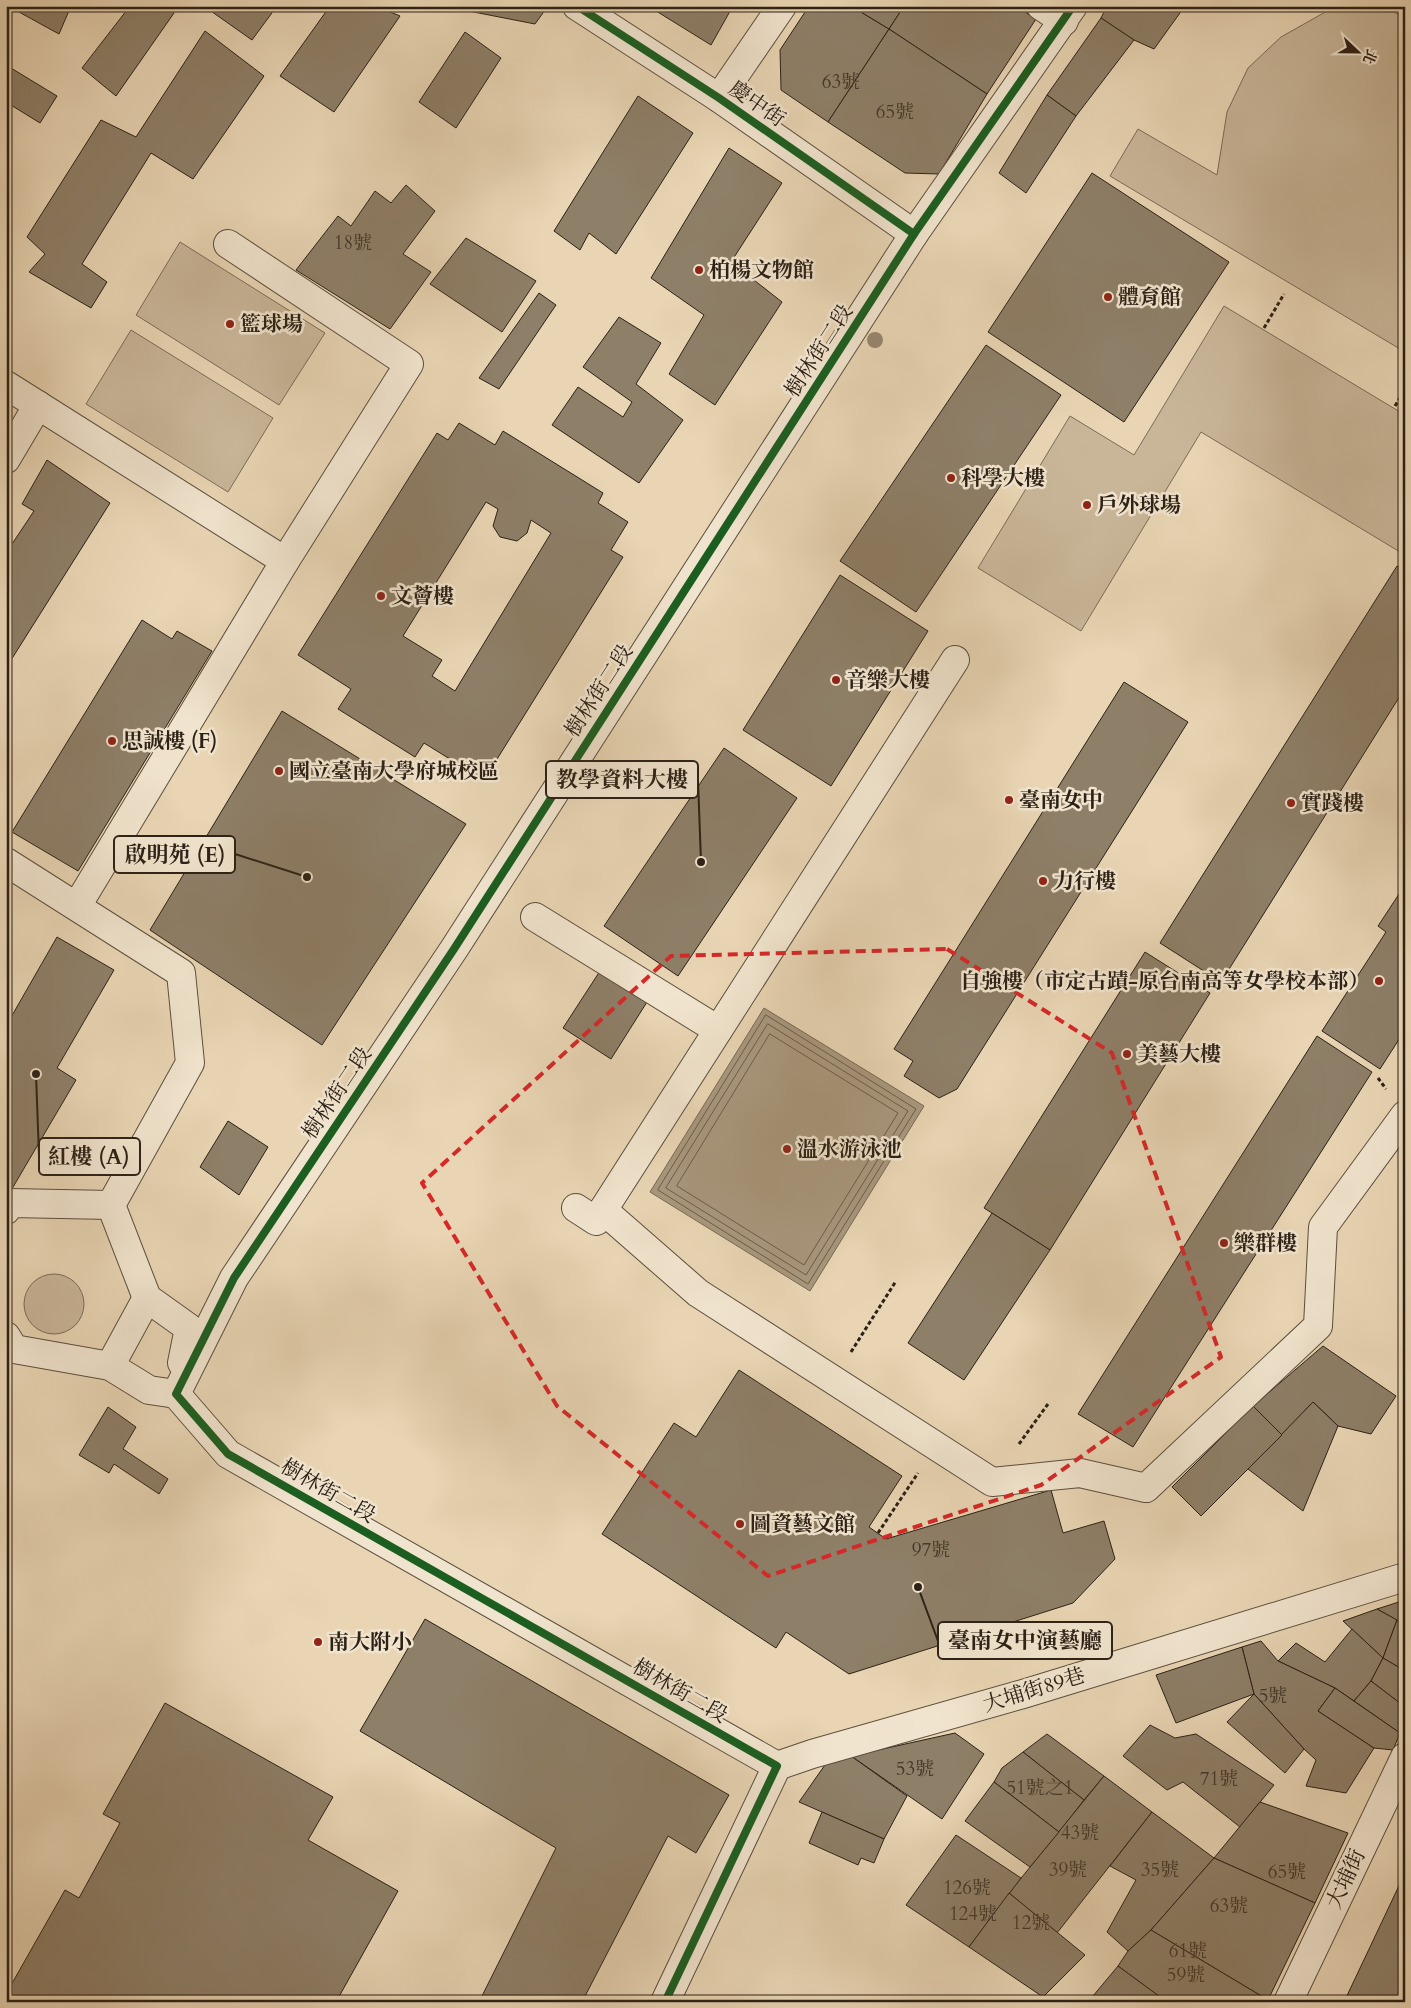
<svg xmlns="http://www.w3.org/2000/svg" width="1411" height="2008" font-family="Cardo,'Noto Serif TC',serif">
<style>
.green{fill:#c9b699;stroke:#7a6c58}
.water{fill:#a9987e;stroke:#776854}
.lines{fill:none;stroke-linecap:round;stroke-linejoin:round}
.shore{stroke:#6a5c4a;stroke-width:1}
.building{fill:#8e7f68;stroke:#2c2116;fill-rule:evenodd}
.minor-casing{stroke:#5b4e3e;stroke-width:30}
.path{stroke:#2c2116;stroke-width:3;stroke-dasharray:4 2.5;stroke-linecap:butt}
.minor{stroke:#f1e4ce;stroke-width:28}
.cycleway-casing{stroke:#f1e4ce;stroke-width:11}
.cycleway{stroke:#1b5e20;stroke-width:8}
.tree{fill:#96866f}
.marked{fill:none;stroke:#d62828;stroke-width:4;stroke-dasharray:10 6;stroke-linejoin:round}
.poi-dot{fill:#8f2418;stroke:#f1e4ce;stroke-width:2}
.labels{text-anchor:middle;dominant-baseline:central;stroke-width:5;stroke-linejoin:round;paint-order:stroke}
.number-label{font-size:19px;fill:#44382a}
.street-label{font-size:21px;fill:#2c2116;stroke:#f1e4ce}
.poi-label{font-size:21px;font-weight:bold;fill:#2c2116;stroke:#f1e4ce;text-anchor:start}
.leader{fill:none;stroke:#2c2116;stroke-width:2}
.callout-dot{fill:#2c2116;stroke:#f1e4ce;stroke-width:2}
.callout{fill:#f1e4ce;stroke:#2c2116;stroke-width:2}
.callout-label{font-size:22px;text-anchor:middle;font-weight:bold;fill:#2c2116}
</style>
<rect width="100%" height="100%" fill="#e9d5b4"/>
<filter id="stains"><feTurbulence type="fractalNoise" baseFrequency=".004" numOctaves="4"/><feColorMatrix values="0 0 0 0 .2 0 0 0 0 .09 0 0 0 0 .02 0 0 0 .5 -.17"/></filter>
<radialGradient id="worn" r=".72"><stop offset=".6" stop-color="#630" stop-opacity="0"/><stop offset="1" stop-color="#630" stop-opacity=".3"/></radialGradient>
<!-- green -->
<g class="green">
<path d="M1327 11 1392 12 1405 16V352L1110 176 1138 129 1217 175 1227 112 1248 68 1281 37Z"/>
<path d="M180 242 325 333 279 405 136 315Z"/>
<path d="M1224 306 1405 415V555L1201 432 1081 631 978 568 1070 416 1134 455Z"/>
<path d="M131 330 273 418 228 492 86 404Z"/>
<circle cx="54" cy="1304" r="30"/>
</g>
<!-- water -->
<path class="water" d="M764 1008 924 1106 810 1291 650 1192Z"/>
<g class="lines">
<!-- shore -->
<g class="shore">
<path d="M766 1015 916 1109 808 1284 658 1190Z"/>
<path d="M768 1024 908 1111 806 1275 666 1188Z"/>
<path d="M770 1034 898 1113 804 1265 677 1186Z"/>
</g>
</g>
<!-- building -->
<g class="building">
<path d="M8 6H71L59 34Z"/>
<path d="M130 6H164L174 13 116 96 82 68Z"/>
<path d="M211 6H277L252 40 208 9Z"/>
<path d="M330 6H376L400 16 334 112 280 76Z"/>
<path d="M443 6H548L535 24Z"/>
<path d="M648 6H733L711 45Z"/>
<path d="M809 6H851L889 29 828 122 781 90 780 50Z"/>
<path d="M851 6H904L889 29Z"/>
<path d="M904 6H1016L1036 19 987 94 889 29Z"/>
<path d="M1107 6H1185L1154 49 1134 40 1101 18Z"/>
<path d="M1101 18 1134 40 1076 116 1047 95Z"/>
<path d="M889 29 987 94 939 174 905 173 828 122Z"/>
<path d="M205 31 264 76 193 179 151 153 82 264 107 282 91 308 29 272 45 254 27 237 101 120 136 137Z"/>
<path d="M465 32 501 58 456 128 419 102Z"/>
<path d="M6 65 57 96 40 123 6 102Z"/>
<path d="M1047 95 1076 116 1026 193 999 173Z"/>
<path d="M638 96 693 133 616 254 589 233 580 250 554 231Z"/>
<path d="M729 148 782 183 731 262 782 302 715 405 669 374 704 315 651 278Z"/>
<path d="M1092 173 1229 262 1124 422 988 332Z"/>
<path d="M406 185 435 211 403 254 431 272 390 329 296 270 338 216 351 226 375 191 391 203Z"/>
<path d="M466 238 536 281 502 332 430 284Z"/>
<path d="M539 293 556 305 499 389 479 378Z"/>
<path d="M619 317 661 343 636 384 683 420 639 483 552 425 578 387 623 417 632 402 583 367Z"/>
<path d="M986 345 1061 395 916 612 840 561Z"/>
<path d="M459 423 495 445 503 431 603 493 598 503 628 522 611 550 623 557 484 780 424 743 415 757 338 709 351 689 298 655 437 433 448 440ZM486 502 498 509 493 526 500 537 517 541 527 533 531 520 551 533 455 691 432 676 442 660 403 636Z"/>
<path d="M47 460 110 503 6 668V553L34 511 22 504Z"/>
<path d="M1397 566 1405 570V688L1221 982 1160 943Z"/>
<path d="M840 575 928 631 831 786 743 730Z"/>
<path d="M142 620 172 639 177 631 212 651 78 871 12 832Z"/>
<path d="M1124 682 1188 722 957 1089 939 1098 904 1076 913 1061 894 1049Z"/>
<path d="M282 711 466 824 322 1045 150 930Z"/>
<path d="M724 748 797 798 678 976 604 926Z"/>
<path d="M1405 885V1030L1380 1069 1322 1031 1386 932 1378 926Z"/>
<path d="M57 937 114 970 57 1068 76 1080 6 1199V1026Z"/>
<path d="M1145 952 1210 993 1050 1250 984 1208Z"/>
<path d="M600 971 647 1002 611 1059 563 1028Z"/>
<path d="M1317 1036 1372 1072 1133 1447 1078 1414Z"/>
<path d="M228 1121 268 1147 239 1195 200 1167Z"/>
<path d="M992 1213 1050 1250 964 1380 908 1343Z"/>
<path d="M1405 1315V1330L1399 1327Z"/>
<path d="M1323 1346 1396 1396 1371 1434 1338 1426 1313 1402 1282 1435 1253 1406Z"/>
<path d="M739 1370 902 1476 869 1527 886 1539 1051 1490 1063 1533 1104 1521 1115 1559 1073 1603 849 1674 786 1632 776 1648 602 1534 674 1423 696 1437Z"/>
<path d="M1313 1402 1338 1426 1303 1511 1248 1469Z"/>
<path d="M1253 1406 1282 1435 1201 1516 1172 1487Z"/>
<path d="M108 1407 136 1427 123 1449 168 1479 159 1494 114 1464 109 1473 79 1455Z"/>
<path d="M1405 1600V1625L1377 1609Z"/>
<path d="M1377 1609 1397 1620 1383 1658 1343 1621Z"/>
<path d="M425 1619 729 1795 696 1853 668 1836 582 2002H479L556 1848 360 1731Z"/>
<path d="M1397 1620 1405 1625V1671L1383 1658Z"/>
<path d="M1352 1629 1383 1658 1371 1681 1354 1701 1335 1688 1278 1661 1296 1643 1325 1662Z"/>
<path d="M1261 1641 1278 1661 1335 1688 1318 1711 1374 1748 1346 1793 1306 1786 1316 1760 1304 1749 1254 1694 1242 1647Z"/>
<path d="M1242 1647 1254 1694 1176 1723 1156 1675Z"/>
<path d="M1383 1658 1405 1671V1707L1371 1681Z"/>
<path d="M1371 1681 1405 1707V1722L1400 1733 1354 1701Z"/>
<path d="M1335 1688 1400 1733 1393 1750 1374 1748 1318 1711Z"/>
<path d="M1254 1694 1304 1749 1285 1773 1227 1722Z"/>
<path d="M165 1703 333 1797 308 1840 398 1891 336 2002H6V1994L65 1890 79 1898 120 1823 103 1814Z"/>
<path d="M1150 1725 1175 1738 1196 1734 1274 1785 1240 1827 1183 1782 1167 1790 1123 1756Z"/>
<path d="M955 1733 984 1754 942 1819 851 1756Z"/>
<path d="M1047 1734 1104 1776 1084 1800 1023 1752Z"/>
<path d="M1023 1752 1084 1800 1059 1832 994 1782 1002 1768Z"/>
<path d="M851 1756 907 1796 884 1839 799 1802 827 1762Z"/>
<path d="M1104 1776 1152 1812 1057 1933 1009 1893Z"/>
<path d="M994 1782 1059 1832 1030 1867 965 1821Z"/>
<path d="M1260 1802 1348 1833 1315 1903 1214 1858Z"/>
<path d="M822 1812 884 1839 874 1863 861 1858 858 1865 809 1843Z"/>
<path d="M1152 1812 1214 1858 1151 1930 1128 1951 1107 1932 1136 1880 1110 1866Z"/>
<path d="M956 1835 1021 1878 969 1947 906 1905Z"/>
<path d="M1214 1858 1315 1903 1268 2000 1151 1930Z"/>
<path d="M1405 1873V2002H1344Z"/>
<path d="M1009 1893 1085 1955 1043 1997 969 1947Z"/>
<path d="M1151 1930 1268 2000 1267 2002H1167L1118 1966 1128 1951Z"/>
<path d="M1118 1966 1167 2002H1088Z"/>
</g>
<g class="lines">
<!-- minor casing -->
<g class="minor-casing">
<g id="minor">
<path d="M577 6 719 98 914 234"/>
<path d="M1041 6 1064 21"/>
<path d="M719 98 782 6"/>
<path d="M6 385 285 561"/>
<path d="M6 459 38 405"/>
<path d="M6 862 181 973 190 1063 111 1205 147 1298 189 1328 182 1363"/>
<path d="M77 906 285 561 409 364 228 244"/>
<path d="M535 917 718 1030"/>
<path d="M576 1208 596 1221 955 660"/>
<path d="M6 1210 10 1203 111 1205"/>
<path d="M603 1210 698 1293 992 1482 1080 1473 1146 1488 1318 1326 1323 1227 1405 1115"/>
<path d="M6 1336 14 1349 110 1366 149 1390 176 1394"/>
<path d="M110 1366 147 1298"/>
<path d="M176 1394 234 1278 454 949 914 234 1073 6"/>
<path d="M176 1394 228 1454 777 1766 665 2002"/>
<path d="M777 1766 812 1754 1023 1694 1405 1577"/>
<path d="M1288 2002 1405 1757"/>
</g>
</g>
<!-- path -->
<g class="path">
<path d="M1264 328 1284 294"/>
<path d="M1395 406 1405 390"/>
<path d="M1378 1078 1386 1089"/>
<path d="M851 1352 896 1281"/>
<path d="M1019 1444 1048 1404"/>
<path d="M878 1533 918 1473"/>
</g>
<!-- minor -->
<use href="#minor" class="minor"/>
<!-- cycleway casing -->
<g class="cycleway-casing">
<g id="cycleway">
<path d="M577 6 719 98 914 234"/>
<path d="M665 2002 777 1766 228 1454 176 1394 234 1278 454 949 914 234 1073 6"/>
</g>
</g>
<!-- cycleway -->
<use href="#cycleway" class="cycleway"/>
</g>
<!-- trees -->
<circle class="tree" cx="875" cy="340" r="8"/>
<!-- marked area -->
<path class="marked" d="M947 949 1112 1053 1221 1357 1041 1485 768 1576 557 1406 422 1183 671 956Z"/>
<!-- markers -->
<g class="poi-dot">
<circle cx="699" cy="270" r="5"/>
<circle cx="1108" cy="297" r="5"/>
<circle cx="230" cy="324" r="5"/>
<circle cx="951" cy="478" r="5"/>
<circle cx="1087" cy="505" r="5"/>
<circle cx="381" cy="596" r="5"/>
<circle cx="836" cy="680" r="5"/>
<circle cx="112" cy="741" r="5"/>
<circle cx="279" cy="771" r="5"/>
<circle cx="1009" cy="800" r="5"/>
<circle cx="1291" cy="803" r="5"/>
<circle cx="1043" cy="881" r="5"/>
<circle cx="1379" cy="981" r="5"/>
<circle cx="1127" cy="1054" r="5"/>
<circle cx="787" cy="1149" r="5"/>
<circle cx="1224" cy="1243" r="5"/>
<circle cx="740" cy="1524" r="5"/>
<circle cx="318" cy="1642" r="5"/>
</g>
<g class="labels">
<!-- number labels -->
<g class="number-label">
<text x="841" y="82">63號</text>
<text x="895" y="112">65號</text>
<text x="353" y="243">18號</text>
<text x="931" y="1550">97號</text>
<text x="1273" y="1696">5號</text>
<text x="915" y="1769">53號</text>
<text x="1219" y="1779">71號</text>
<text x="1040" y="1788">51號之1</text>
<text x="1080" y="1833">43號</text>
<text x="1068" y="1870">39號</text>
<text x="1160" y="1870">35號</text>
<text x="1287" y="1872">65號</text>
<text x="967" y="1888">126號</text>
<text x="1229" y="1906">63號</text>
<text x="973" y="1914">124號</text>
<text x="1031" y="1923">12號</text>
<text x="1188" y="1951">61號</text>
<text x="1186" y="1975">59號</text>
</g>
<!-- street labels -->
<g class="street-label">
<text transform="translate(757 104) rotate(35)">慶中街</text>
<text transform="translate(819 351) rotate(-57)">樹林街二段</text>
<text transform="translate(599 691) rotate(-57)">樹林街二段</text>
<text transform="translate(337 1093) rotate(-56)">樹林街二段</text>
<text transform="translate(328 1491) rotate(30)">樹林街二段</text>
<text transform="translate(1034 1690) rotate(-17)">大埔街89巷</text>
<text transform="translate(680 1691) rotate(30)">樹林街二段</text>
<text transform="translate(1346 1879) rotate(-65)">大埔街</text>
</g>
<!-- poi labels -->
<g class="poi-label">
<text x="709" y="270">柏楊文物館</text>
<text x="1118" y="297">體育館</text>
<text x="240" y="324">籃球場</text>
<text x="961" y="478">科學大樓</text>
<text x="1097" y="505">戶外球場</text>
<text x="391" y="596">文薈樓</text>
<text x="846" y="680">音樂大樓</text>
<text x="122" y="741">思誠樓 (F)</text>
<text x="289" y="771">國立臺南大學府城校區</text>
<text x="1019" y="800">臺南女中</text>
<text x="1301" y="803">實踐樓</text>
<text x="1053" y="881">力行樓</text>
<text x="1369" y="981" text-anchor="end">自強樓（市定古蹟-原台南高等女學校本部）</text>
<text x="1137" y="1054">美藝大樓</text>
<text x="797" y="1149">溫水游泳池</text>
<text x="1234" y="1243">樂群樓</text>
<text x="750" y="1524">圖資藝文館</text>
<text x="328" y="1642">南大附小</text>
</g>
</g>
<!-- callouts -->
<path class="leader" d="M701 862L698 780M307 877L235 854M36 1074L39 1156M918 1587L938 1641"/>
<g class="callout-dot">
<circle cx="701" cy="862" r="5"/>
<circle cx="307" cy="877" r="5"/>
<circle cx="36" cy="1074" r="5"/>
<circle cx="918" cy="1587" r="5"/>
</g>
<g class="callout">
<rect x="546" y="761" width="152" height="37" rx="5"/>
<rect x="114" y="836" width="121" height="37" rx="5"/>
<rect x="39" y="1138" width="101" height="37" rx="5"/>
<rect x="938" y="1622" width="174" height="37" rx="5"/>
</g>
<g class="callout-label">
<text x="622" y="787">教學資料大樓</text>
<text x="175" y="862">啟明苑 (E)</text>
<text x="89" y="1164">紅樓 (A)</text>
<text x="1025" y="1648">臺南女中演藝廳</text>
</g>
<!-- margin -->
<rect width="1411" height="2008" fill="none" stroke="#e9d5b4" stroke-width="25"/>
<rect x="8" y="8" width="1396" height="1993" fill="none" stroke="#2c2116" stroke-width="2.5"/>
<rect x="12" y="12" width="1386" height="1983" fill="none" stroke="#2c2116"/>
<!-- north arrow -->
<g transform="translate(1358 52) rotate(112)" stroke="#f1e4ce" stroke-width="4" paint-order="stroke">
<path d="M0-4L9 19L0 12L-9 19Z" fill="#2c2116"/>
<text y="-8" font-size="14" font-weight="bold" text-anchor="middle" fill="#2c2116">北</text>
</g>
<rect width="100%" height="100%" filter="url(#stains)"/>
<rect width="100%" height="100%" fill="url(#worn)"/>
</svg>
